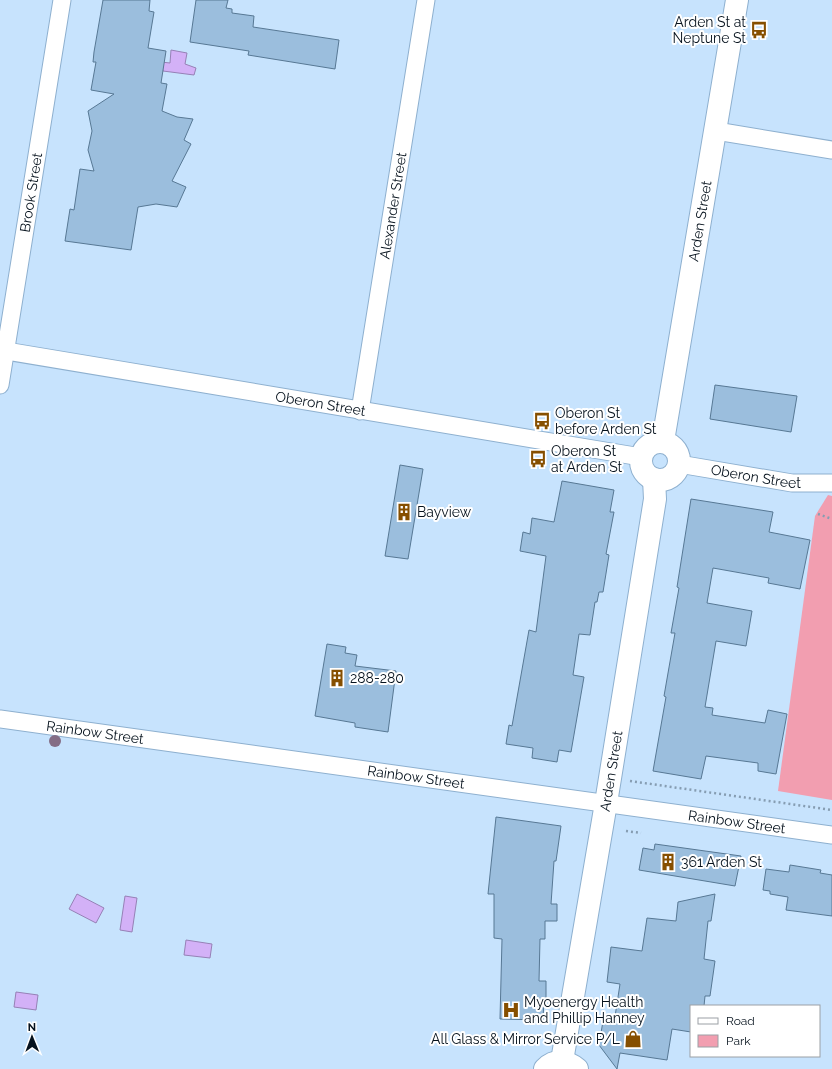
<svg xmlns="http://www.w3.org/2000/svg" width="832" height="1069" font-family="Raleway,sans-serif">
<style>
.green{fill:#f29eb0}
.water{fill:#d3b1f7;stroke:#9681b6}
.building{fill:#9bbedd;stroke:#577894}
.lines{fill:none;stroke-linecap:round;stroke-linejoin:round}
.street-casing{stroke:#8eb0cf;stroke-width:19}
.secondary-casing{stroke:#8eb0cf;stroke-width:24}
.path{stroke:#869db2;stroke-width:2.5;stroke-dasharray:2 3;stroke-linecap:butt}
.street{stroke:#fff;stroke-width:17}
.secondary{stroke:#fff;stroke-width:22}
.tree{fill:#846d85}
.labels{text-anchor:middle;dominant-baseline:central;stroke-width:4;stroke-linejoin:round;paint-order:stroke}
.poi-label{font-size:14px;fill:#06121d;stroke:#fff;text-anchor:start}
.street-label{font-size:14px;fill:#06121d;stroke:#fff}
</style>
<rect width="100%" height="100%" fill="#c7e3fd"/>
<!-- green -->
<path class="green" d="M828 495 832 496V800L778 791 815 516Z"/>
<!-- water -->
<g class="water">
<path d="M171 50 187 53 185 64 196 68 194 75 163 71 161 62 170 63Z"/>
<path d="M77 894 104 908 96 923 69 909Z"/>
<path d="M125 896 137 898 132 932 120 930Z"/>
<path d="M186 940 212 944 210 958 184 955Z"/>
<path d="M16 992 38 995 36 1010 14 1007Z"/>
</g>
<!-- building -->
<g class="building">
<path d="M103 0H150L149 11 154 12 148 48 166 51 161 83 167 84 162 111 177 117 193 119 184 140 191 144 172 181 186 187 177 207 156 204 138 207 131 250 65 241 70 209 74 210 80 169 94 171 88 150 92 131 88 111 114 94 91 90 96 62H93L94 52Z"/>
<path d="M196 0H228L226 8 232 9V13L254 16 253 27 339 40 335 69 248 55 249 51 190 42Z"/>
<path d="M715 385 797 396 791 432 710 419Z"/>
<path d="M400 465 423 469 408 559 385 556Z"/>
<path d="M562 481 614 490 610 512H614L606 554 609 555 603 592H599L597 602H595L590 635 579 634 573 675 584 677 571 752 559 750 557 762 532 758 533 748 506 744 509 725 512 726 529 630 536 632 546 556 520 551 523 532 530 534 532 518 554 522Z"/>
<path d="M691 499 773 512 769 532 810 540 800 589 768 583 769 578 713 568 707 603 752 611 746 646 716 641 705 707 713 708 712 715 765 723 768 710 787 714 776 774 758 771V763L706 756 701 779 653 771 666 697 664 696 675 633H671L679 588 677 587Z"/>
<path d="M327 644 346 647 345 653 357 655 355 666 396 671 388 732 355 727V723L315 716Z"/>
<path d="M496 817 561 826 556 861H554L551 904H557V921H545V939H540L539 981H546V999H544L543 1020 500 1019 502 939 494 938V894H488Z"/>
<path d="M655 844 741 856 735 886 639 870 643 848 654 850Z"/>
<path d="M790 865 821 870 820 873 832 875V916L786 910 788 897 770 894V891L763 890 766 869 789 872Z"/>
<path d="M715 894 711 921H708L704 959 715 961 710 996H705L704 1006H691V1032L672 1029 667 1060 620 1053 617 1069 599 1045 603 1021 614 1023 620 984 607 982 611 947 642 951 647 918 676 921 678 902Z"/>
</g>
<g class="lines">
<!-- street casing -->
<g class="street-casing">
<g id="street">
<path d="M716 131 832 150"/>
<path id="s1" d="M0 350 641 457"/>
<path id="s2" d="M0 385 62 0"/>
<path id="s3" d="M360 411 426 0"/>
<path id="s4" d="M679 464 792 483H832"/>
<path id="s5" d="M0 719 832 835"/>
</g>
</g>
<!-- secondary casing -->
<g class="secondary-casing">
<g id="secondary">
<path id="s6" d="M663 441 737 0"/>
<circle cx="660" cy="461" r="19"/>
<path id="s7" d="M562 1061 606 803 655 499 654 479"/>
<path d="M545 1069C555 1059 567 1060 577 1069"/>
</g>
</g>
<!-- path -->
<g class="path">
<path d="M818 514 832 519"/>
<path d="M630 781 832 810"/>
<path d="M626 831 641 833"/>
</g>
<!-- street -->
<use href="#street" class="street"/>
<!-- secondary -->
<use href="#secondary" class="secondary"/>
</g>
<!-- trees -->
<circle class="tree" cx="55" cy="741" r="6"/>
<!-- icons -->
<defs>
<g id="bus-bare" transform="scale(1.38)"><path d="M-5-6H5V4H4V6H2V4H-2V6H-4V4H-5ZM-3.5-4V0h7V-4ZM-3.5 1.2v1.5H-2V1.2ZM2 1.2v1.5H3.5V1.2Z" fill="#864f00" stroke="#fff" stroke-width="2.5" paint-order="stroke"/></g>
<g id="building-bare" transform="scale(1.38)"><path d="M-4-6H4V6H1V3H-1V6H-4ZM-2.5-4.3h1.7v1.8h-1.7ZM.8-4.3h1.7v1.8H.8ZM-2.5-1h1.7V.8h-1.7ZM.8-1h1.7V.8H.8Z" fill="#864f00" stroke="#fff" stroke-width="2.5" paint-order="stroke"/></g>
<g id="hospital-bare" transform="scale(1.38)"><path d="M-5-5h3v3.5h4V-5h3V5h-3V1.5h-4V5h-3Z" fill="#864f00" stroke="#fff" stroke-width="2.5" paint-order="stroke"/></g>
<g id="shop-bare" transform="scale(1.38)"><path d="M-5-2.5h2.3a2.7 3.5 0 0 1 5.4 0H5L5.5 6h-11ZM-1.5-2.5h3a1.5 2.3 0 0 0-3 0Z" fill="#864f00" stroke="#fff" stroke-width="2.5" paint-order="stroke"/></g>
</defs>
<g fill-rule="evenodd">
<use href="#bus-bare" x="759" y="30"/>
<use href="#bus-bare" x="542" y="421"/>
<use href="#bus-bare" x="538" y="459"/>
<use href="#building-bare" x="404" y="512"/>
<use href="#building-bare" x="337" y="678"/>
<use href="#building-bare" x="668" y="862"/>
<use href="#hospital-bare" x="511" y="1010"/>
<use href="#shop-bare" x="633" y="1039"/>
</g>
<g class="labels">
<!-- poi labels -->
<g class="poi-label">
<text x="746" y="22" text-anchor="end">Arden St at<tspan x="746" dy="16">Neptune St</tspan></text>
<text x="555" y="413">Oberon St<tspan x="555" dy="16">before Arden St</tspan></text>
<text x="551" y="451">Oberon St<tspan x="551" dy="16">at Arden St</tspan></text>
<text x="417" y="512">Bayview</text>
<text x="350" y="678">288-280</text>
<text x="681" y="862">361 Arden St</text>
<text x="524" y="1002">Myoenergy Health<tspan x="524" dy="16">and Phillip Hanney</tspan></text>
<text x="620" y="1039" text-anchor="end">All Glass &amp; Mirror Service P/L</text>
</g>
<!-- street labels -->
<g class="street-label">
<text stroke="none"><textPath href="#s2" startOffset="195">Brook Street</textPath></text>
<text stroke="none"><textPath href="#s3" startOffset="208">Alexander Street</textPath></text>
<text stroke="none"><textPath href="#s6" startOffset="223">Arden Street</textPath></text>
<text stroke="none"><textPath href="#s1" startOffset="325">Oberon Street</textPath></text>
<text stroke="none"><textPath href="#s4" startOffset="78">Oberon Street</textPath></text>
<text stroke="none"><textPath href="#s5" startOffset="96">Rainbow Street</textPath></text>
<text stroke="none"><textPath href="#s7" startOffset="294">Arden Street</textPath></text>
<text stroke="none"><textPath href="#s5" startOffset="420">Rainbow Street</textPath></text>
<text stroke="none"><textPath href="#s5" startOffset="744">Rainbow Street</textPath></text>
</g>
</g>
<!-- legend -->
<rect x="690" y="1005" width="130" height="52" fill="#ffffff" stroke="#9ba0a5"/>
<rect x="698" y="1018" width="20" height="6" fill="#ffffff" stroke="#9ba0a5"/>
<text x="726" y="1025" font-size="12" fill="#06121d">Road</text>
<rect x="698" y="1035" width="20" height="12" fill="#f29eb0" stroke="#9ba0a5"/>
<text x="726" y="1045" font-size="12" fill="#06121d">Park</text>
<!-- north arrow -->
<g transform="translate(32 1037) rotate(359)" stroke="#ffffff" stroke-width="3" paint-order="stroke">
<path d="M0-3L7 15L0 10L-7 15Z" fill="#06121d"/>
<text y="-6" font-size="11" font-weight="bold" text-anchor="middle" fill="#06121d">N</text>
</g>
</svg>
